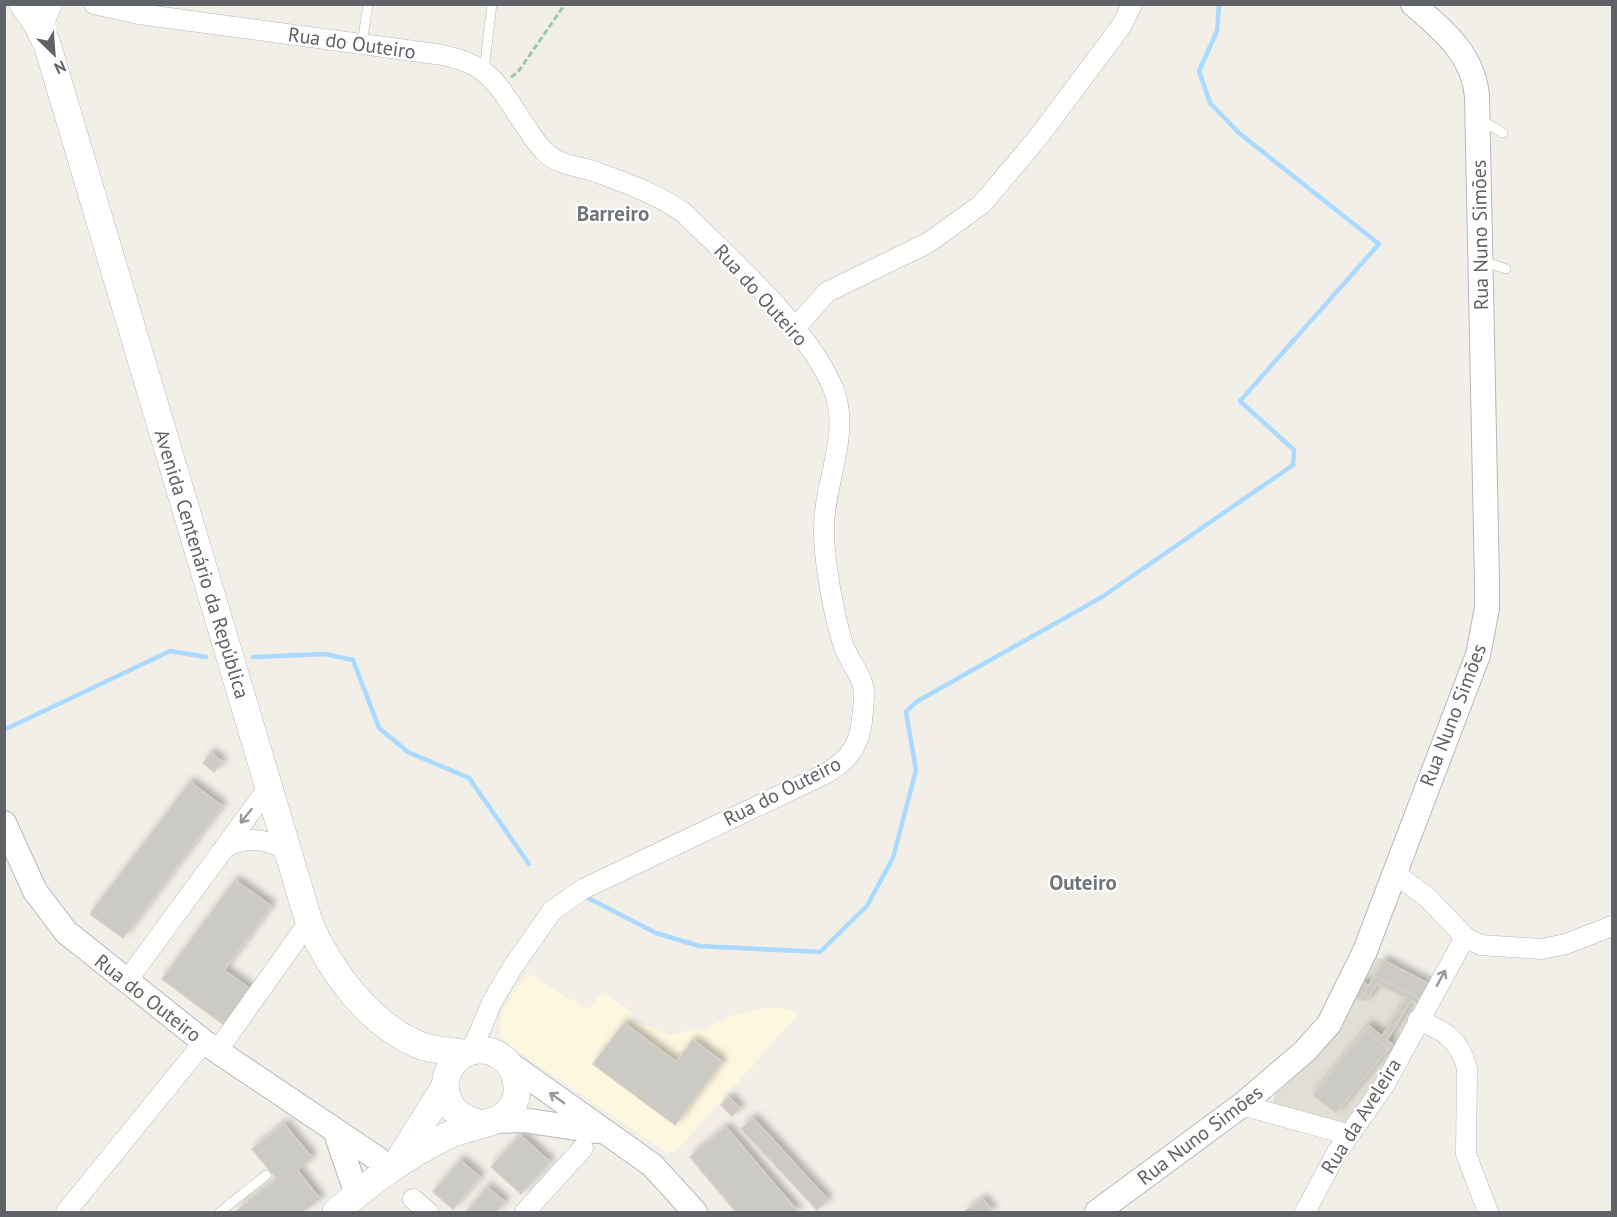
<svg xmlns="http://www.w3.org/2000/svg" width="1617" height="1217" font-family="'PT Sans',sans-serif">
<style>
.commercial{fill:#fef7e0}
.education{fill:#e1ded6}
.lines{fill:none;stroke-linecap:round;stroke-linejoin:round}
.stream{stroke:#aadaff;stroke-width:4.5}
.building{fill:#cccac5;stroke:#d6d1c6;stroke-width:1.5;filter:url(#shadow)}
.service-casing{stroke:#b5b8bc;stroke-width:10}
.minor-casing{stroke:#b5b8bc;stroke-width:21}
.tertiary-casing{stroke:#b5b8bc;stroke-width:26}
.secondary-casing{stroke:#b6babf;stroke-width:28}
.path{stroke:#9cc7a9;stroke-width:3;stroke-dasharray:6 3;stroke-linecap:butt}
.service{stroke:#fff;stroke-width:9}
.minor{stroke:#fff;stroke-width:20}
.tertiary{stroke:#fff;stroke-width:24}
.secondary{stroke:#fff;stroke-width:27}
.oneway{stroke:#979a9d}
.labels{text-anchor:middle;dominant-baseline:central;stroke-width:4.5;stroke-linejoin:round;paint-order:stroke}
.street-label{font-size:20px;fill:#5f6368;stroke:#fff}
.neighbourhood-label{font-size:21px;font-weight:bold;fill:#70757a;stroke:#fff}
</style>
<defs>
<filter id="shadow"><feDropShadow dx="4.5" dy="-4.5" stdDeviation="3" flood-color="#0004"/></filter>
</defs>
<rect width="100%" height="100%" fill="#f1efe8"/>
<!-- commercial -->
<path class="commercial" d="M527 973 588 1010 602 992 634 1013 631 1019 669 1035 705 1028 733 1015 764 1008H783L799 1013 677 1151 667 1153 509 1045 501 1034 500 1024 502 1012Z"/>
<!-- education -->
<path class="education" d="M1373 955 1431 985 1397 1055 1347 1126 1274 1107 1272 1103 1275 1095 1327 1045 1340 1029Z"/>
<g class="lines">
<!-- stream -->
<g class="stream">
<path d="M253 657 325 654 353 660 379 728 408 752 469 778 529 864"/>
<path d="M4 730 170 651 206 657"/>
<path d="M588 898 656 933 699 946 820 952 867 906 893 858 916 770 906 712 916 702 1102 597 1293 465 1294 450 1240 401 1379 244 1239 133 1210 103 1199 71 1217 31 1219 4"/>
</g>
</g>
<!-- building -->
<g class="building">
<path d="M211 753 222 762 214 772 203 763Z"/>
<path d="M190 782 222 806 123 938 90 914Z"/>
<path d="M235 880 271 906 224 970 254 992 228 1028 162 979Z"/>
<path d="M1383 960 1431 985 1423 1000 1374 976Z"/>
<path d="M1374 976 1423 1000 1419 1005 1411 1001 1387 1040 1392 1044 1388 1049 1365 1030 1369 1026 1382 1036 1406 998 1377 984 1366 1001 1361 1000Z"/>
<path d="M1362 982 1368 985 1361 1000 1355 997Z"/>
<path d="M624 1023 676 1062 693 1040 722 1062 675 1125 593 1064Z"/>
<path d="M1365 1030 1388 1049 1336 1113 1313 1095Z"/>
<path d="M729 1097 740 1109 732 1116 721 1105Z"/>
<path d="M753 1118 828 1200 817 1210 741 1129Z"/>
<path d="M284 1124 312 1158 297 1170 320 1199 302 1212H235L277 1179 252 1149Z"/>
<path d="M726 1127 798 1212H736L690 1157Z"/>
<path d="M520 1135 550 1162 521 1194 491 1167Z"/>
<path d="M460 1160 480 1177 453 1209 433 1192Z"/>
<path d="M487 1187 505 1202 496 1212H466Z"/>
<path d="M983 1199 993 1212H964Z"/>
</g>
<g class="lines">
<!-- service casing -->
<g class="service-casing">
<g id="service">
<path d="M362 44 368 4"/>
<path d="M484 70 492 4"/>
<path d="M1479 119 1503 133"/>
<path d="M1483 261 1506 269"/>
<path d="M220 1212 266 1175"/>
</g>
</g>
<!-- minor casing -->
<g class="minor-casing">
<g id="minor">
<path d="M94 4 139 14 436 54C490 63 496 82 524 124 531 134 537 145 546 153 559 165 577 166 593 171 623 182 658 194 684 213 732 261 807 326 833 388 852 434 823 483 824 531 824 562 834 617 844 647 850 663 865 678 864 696 862 733 860 753 827 773L583 889 552 911 512 968 492 1002 471 1052"/>
<path d="M46 39 44 23 52 4"/>
<path d="M795 328 827 292 928 243 982 204 1040 135 1122 25 1132 4"/>
<path d="M226 847C248 835 265 840 287 849"/>
<path d="M1396 874 1429 899 1465 937 1480 945 1542 949 1566 944 1612 926"/>
<path d="M126 982 269 787"/>
<path d="M1418 1020C1444 1030 1460 1040 1467 1068L1466 1154 1488 1212"/>
<path d="M217 1051 309 922"/>
<path d="M1242 1105 1350 1135"/>
<path d="M413 1199 428 1212"/>
<path d="M66 1212 204 1042"/>
<path d="M525 1212 583 1148"/>
<path d="M1305 1212 1336 1154 1385 1084 1465 937"/>
</g>
</g>
<!-- tertiary casing -->
<g class="tertiary-casing">
<g id="tertiary">
<path d="M4 823 35 891 66 932 204 1042 378 1159 388 1170"/>
<path d="M510 1064 652 1165 695 1212"/>
<path d="M495 1121 523 1120 596 1131"/>
<path d="M336 1133 353 1183 359 1193"/>
<path d="M1097 1212 1242 1105 1305 1051 1329 1024 1365 951 1478 655 1487 608V582L1477 96C1473 54 1444 31 1413 4"/>
</g>
</g>
<!-- secondary casing -->
<g class="secondary-casing">
<g id="secondary">
<path d="M23 4 36 22 47 44 309 922C330 971 369 1024 419 1045 433 1051 451 1050 465 1054"/>
<path d="M399 1160 444 1088"/>
<path d="M336 1212C373 1180 405 1156 449 1135 464 1128 494 1124 505 1115 526 1097 518 1061 492 1052 445 1037 422 1111 479 1123"/>
</g>
</g>
<!-- path -->
<path class="path" d="M511 77 518 72 565 4"/>
<!-- service -->
<use href="#service" class="service"/>
<!-- minor -->
<use href="#minor" class="minor"/>
<!-- tertiary -->
<use href="#tertiary" class="tertiary"/>
<!-- secondary -->
<use href="#secondary" class="secondary"/>
</g>
<!-- one-way arrows -->
<defs><path id="oneway-shaft" d="M-6 0H5M1.5-3L5.5 0L1.5 3" fill="none" stroke-width="1.6" stroke-linecap="round" stroke-linejoin="round" transform="scale(1.5)"/></defs>
<g class="oneway">
<use href="#oneway-shaft" transform="translate(246 816) rotate(128)"/>
<use href="#oneway-shaft" transform="translate(1441 978) rotate(-62)"/>
<use href="#oneway-shaft" transform="translate(557 1098) rotate(-144)"/>
</g>
<g class="labels">
<!-- street labels -->
<g class="street-label">
<text transform="translate(352 43) rotate(8)">Rua do Outeiro</text>
<text transform="translate(1480 235) rotate(-91)">Rua Nuno Simões</text>
<text transform="translate(761 295) rotate(48)">Rua do Outeiro</text>
<text transform="translate(202 564) rotate(73)">Avenida Centenário da República</text>
<text transform="translate(1453 715) rotate(-69)">Rua Nuno Simões</text>
<text transform="translate(782 791) rotate(-27)">Rua do Outeiro</text>
<text transform="translate(148 998) rotate(38)">Rua do Outeiro</text>
<text transform="translate(1361 1116) rotate(-58)">Rua da Aveleira</text>
<text transform="translate(1200 1135) rotate(-37)">Rua Nuno Simões</text>
</g>
<!-- neighbourhood labels -->
<g class="neighbourhood-label">
<text x="613" y="213">Barreiro</text>
<text x="1083" y="882">Outeiro</text>
</g>
</g>
<!-- border -->
<rect width="1617" height="1217" fill="none" stroke="#5f6368" stroke-width="12"/>
<!-- north arrow -->
<g transform="translate(54 54) rotate(155)" stroke="#ffffff" stroke-width="4.5" paint-order="stroke">
<path d="M0-4.5L10 22L0 15L-10 22Z" fill="#5f6368"/>
<text y="-9" font-size="16" font-weight="bold" text-anchor="middle" fill="#5f6368">N</text>
</g>
</svg>
